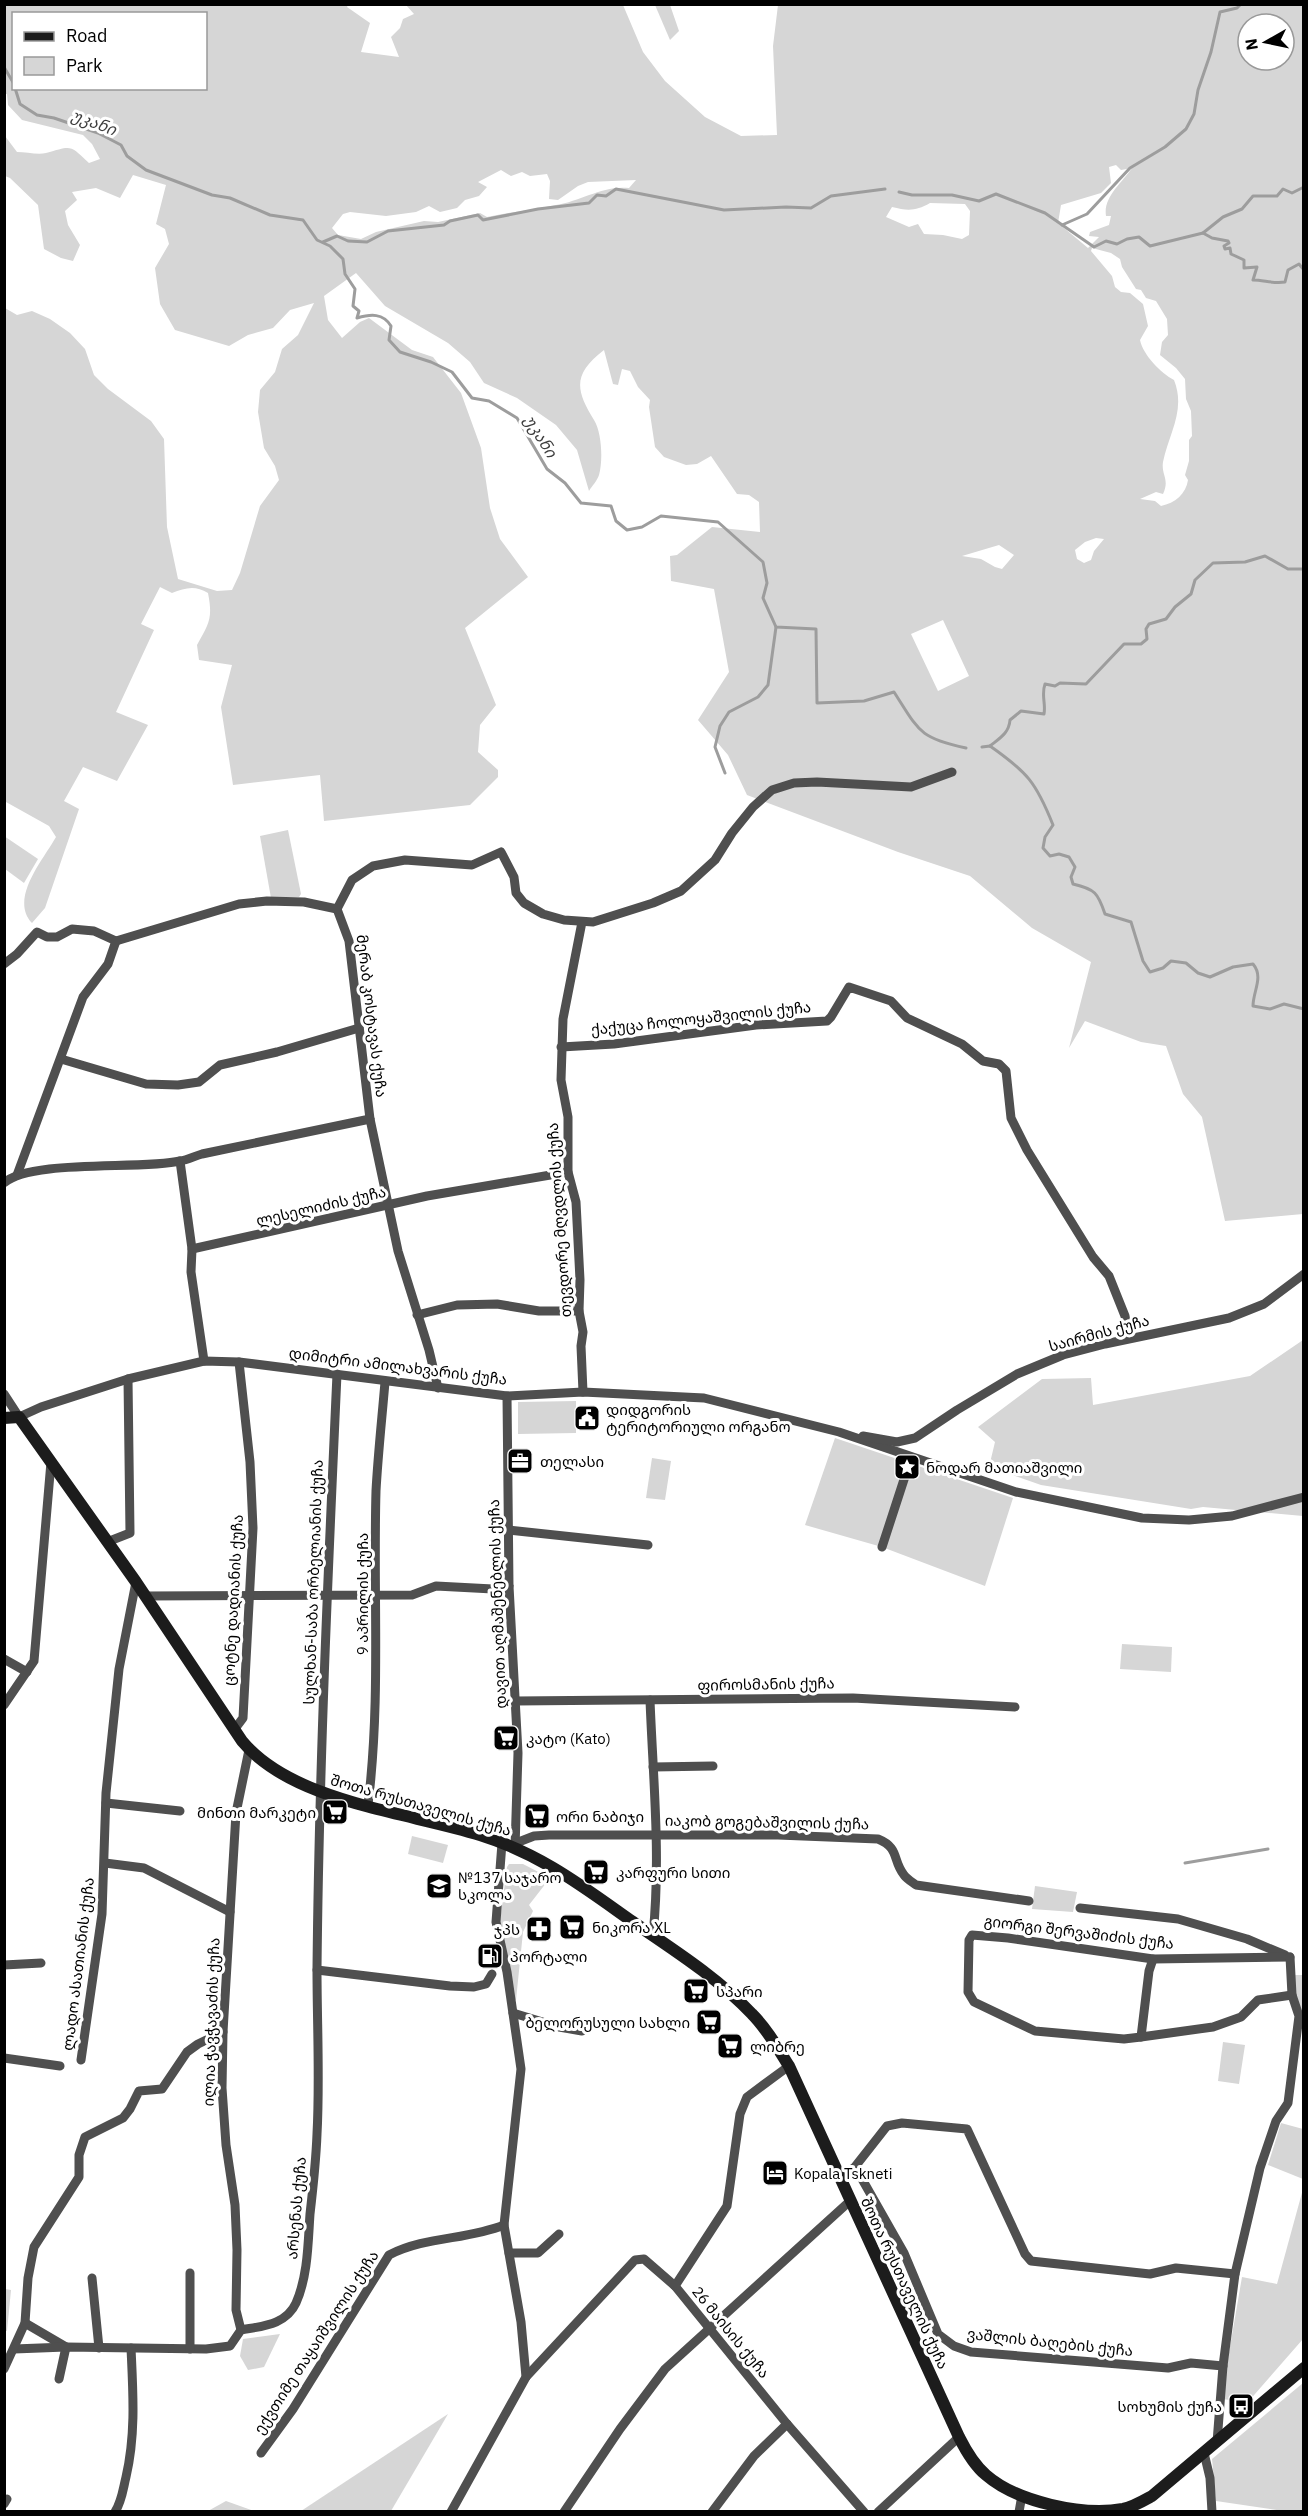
<svg xmlns="http://www.w3.org/2000/svg" width="1308" height="2516" font-family="'IBM Plex Sans','Noto Sans Georgian',sans-serif">
<style>
.green{fill:#d6d6d6;fill-rule:evenodd}
.lines{fill:none;stroke-linecap:round;stroke-linejoin:round}
.stream{stroke:#9d9d9d;stroke-width:3}
.street{stroke:#4f4f4f;stroke-width:9}
.secondary{stroke:#1c1c1c;stroke-width:12}
.labels{text-anchor:middle;dominant-baseline:central;stroke-width:6;stroke-linejoin:round;paint-order:stroke}
.street-label{font-size:15px;fill:#000;stroke:#fff}
.poi-label{font-size:15px;fill:#000;stroke:#fff;text-anchor:start}
.water-label{font-size:16px;font-style:italic;fill:#3e3e3e;stroke:#fff}
</style>
<rect width="100%" height="100%" fill="#fff"/>
<!-- green -->
<g class="green">
<path d="M4 5H348L347 7 370 23 361 52 399 57 391 37 400 28 403 19 414 14 406 5H623L643 52 665 81 705 117 741 136 777 135 773 46 778 5H1303V1214L1225 1221 1202 1117 1183 1094 1166 1046 1141 1042 1085 1021 1069 1048 1091 962 1032 928 970 876 898 852 747 795 728 755 698 720 729 672 714 589 671 581 670 556 677 555 712 527 760 532 759 502 749 495 737 494 711 456 697 464 686 465 664 457 655 447 649 407 650 400 638 387 630 371 622 369 618 385 613 384 604 350C573 374 575 389 594 420 602 433 603 461 599 475 597 481 592 486 589 491L577 450 556 425 517 398 484 383 470 362 448 343 385 306 356 273 324 296 328 320 342 338 360 322 369 318 412 350 433 357 461 393 481 448 490 508 500 539 528 577 465 628 496 705 480 725 478 752 498 770V777L470 805 324 821 320 775 233 785 221 707 232 665 199 660 197 645C209 623 213 619 208 593 195 585 185 588 172 593L160 587 141 624 154 630 116 712 148 725 117 781 83 767 64 801 79 809 45 908 32 923C9 899 43 860 56 837L49 826 6 802 5 803V308L17 315 32 311 50 319 70 333 85 349 94 375 108 389 151 421 164 439 167 527 178 579 217 591 232 590 240 573 260 506 279 480 275 466 264 448 258 412 260 390 275 372 282 349 298 335 314 303 290 310 273 328 248 335 229 346 175 330 160 304 155 268 169 244 165 229 156 224 166 185 133 175 120 198 96 188 72 192 77 200 65 211 68 225 80 245 73 261 61 258 44 249 38 205 10 178 5 176V136L17 152C26 152 38 155 46 153 72 146 69 144 89 163L100 159 92 144 83 135 22 120 8 105 7 94H4ZM14 14H206V88H14ZM1248 24H1284V60H1248ZM1116 165 1121 170 1132 168C1122 183 1103 197 1106 216H1111L1109 225 1090 232 1089 236 1099 237 1088 248 1058 223 1061 205 1101 193 1111 183 1109 167ZM501 170 511 176 522 172 530 176 547 174 550 181 549 199 558 200 578 186 588 182 636 180 629 188C603 185 581 201 556 205 533 210 510 212 487 217L480 213 438 222 424 221 376 232 361 239 338 235 332 228 343 214 350 212 386 216 416 212 429 206 440 212 457 208 465 200 479 196 487 187 478 182ZM930 203 965 204 970 211 969 235 962 239 943 235 924 234 918 224 909 227 886 217 892 207C908 211 916 211 930 203ZM1092 248 1111 253 1120 259 1122 267 1136 289 1141 290 1146 298 1156 301 1167 319 1168 335 1162 342 1160 355 1176 368 1185 379 1186 399 1191 411 1192 436 1189 440V461L1185 475 1188 480C1186 494 1175 503 1161 506L1155 501 1140 499 1156 492 1163 494C1170 479 1161 475 1163 462 1169 433 1186 410 1174 380 1161 373 1143 355 1140 340L1148 326 1143 304 1130 293 1121 292 1115 287 1112 276 1091 251ZM1096 538 1104 539 1094 551 1091 560 1084 563 1077 559 1075 550 1085 542ZM999 545 1014 555 1002 569 995 567 981 559 962 556ZM943 620 969 676 938 691 911 634Z"/>
<path d="M655 5H670L679 31 670 40Z"/>
<path d="M288 830 301 894 299 897 271 898 260 836Z"/>
<path d="M4 836 38 859 24 883 5 869Z"/>
<path d="M1303 1340V1516L1203 1507 1191 1509 1041 1485 989 1467 995 1442 978 1427 1042 1379 1091 1378 1093 1405 1250 1376Z"/>
<path d="M576 1401V1433L518 1434V1402Z"/>
<path d="M835 1438 1013 1498 985 1586 882 1547 805 1525Z"/>
<path d="M652 1458 671 1461 665 1500 646 1498Z"/>
<path d="M1122 1644 1172 1647 1171 1672 1120 1669Z"/>
<path d="M412 1836 448 1845 443 1863 408 1854Z"/>
<path d="M509 1864H523L550 1878 529 1905 533 1911 523 1932 516 2000 513 1999 500 1921 507 1867Z"/>
<path d="M1035 1886 1077 1892 1073 1912 1032 1909Z"/>
<path d="M1292 1975H1303V2016H1299Z"/>
<path d="M1223 2042 1245 2045 1239 2084 1218 2081Z"/>
<path d="M1281 2123 1303 2129V2179L1268 2165Z"/>
<path d="M1303 2189V2339L1248 2402 1221 2399 1242 2277 1277 2284Z"/>
<path d="M5 2289 11 2290 7 2331 4 2330Z"/>
<path d="M280 2334 264 2367 248 2370 240 2356 243 2339Z"/>
<path d="M1303 2383V2510L1283 2511 1216 2501 1212 2459Z"/>
<path d="M448 2414 391 2511H301Z"/>
<path d="M226 2501 254 2511H208Z"/>
</g>
<g class="lines">
<!-- stream -->
<g class="stream">
<path d="M4 67 14 84"/>
<path d="M15 88 20 104 37 115 54 118 98 133 121 145 127 156 146 170 212 195 230 198 270 215 303 220 317 240 330 246 343 259 345 274 355 289 353 306 359 311 357 318C371 314 383 313 391 326L389 340 400 352 431 362 452 372 472 398 489 401 517 418 547 469 565 483 581 503 611 506 616 521 627 530 642 527 661 516 718 522 763 562 767 583 763 598 776 627 816 629 817 703 864 701 894 692C919 731 919 738 966 748"/>
<path d="M899 192 912 195H952L979 201 996 194 1045 213 1094 247 1106 241 1117 244 1127 239 1139 237 1150 246 1203 233 1212 238 1228 241 1229 243 1224 246 1225 249 1230 248 1231 254 1244 260V268L1257 267 1253 280C1264 280 1273 284 1285 282L1288 270 1299 264 1304 270"/>
<path d="M1062 225 1087 214 1130 168 1165 147 1186 129 1194 114 1198 90 1211 52 1220 12 1237 8 1241 4"/>
<path d="M1203 233 1223 217 1242 209 1253 196H1277L1283 189 1292 193 1304 187"/>
<path d="M323 242 337 236 348 241 367 242 388 231 444 225 450 221 478 215 483 220 538 209 589 203 597 195 606 196 616 189 724 210 786 207 811 208 831 196 885 189"/>
<path d="M990 746C1000 738 1009 733 1010 720L1021 711 1044 714C1046 703 1041 695 1045 684L1055 686 1060 683 1086 684 1124 644H1141L1147 639 1146 629 1149 624 1166 619 1175 607 1191 594 1195 580 1213 563 1245 562 1265 556 1288 569H1304"/>
<path d="M982 747 990 746C1027 772 1036 782 1053 825L1045 837 1043 848 1050 856 1059 854 1069 857 1075 867 1071 877 1073 884C1095 889 1098 893 1105 914L1131 922 1143 961 1150 972 1163 968 1171 961 1186 963 1198 973 1210 977 1233 967 1253 964C1264 977 1253 991 1253 1006L1270 1009 1284 1004 1304 1009"/>
<path d="M725 773 715 747 720 726 729 712 758 697 768 685 776 627"/>
<path d="M1185 1863 1268 1849"/>
</g>
<!-- street -->
<g class="street">
<path d="M337 909 352 880 373 866 405 860 472 865 501 852 514 877 516 893 524 903 543 914 564 920 593 922 653 903 681 891 715 860 732 833 753 807 772 790 794 783 817 782 911 787 952 772"/>
<path d="M337 909 349 941 370 1119 398 1251 429 1350 438 1388"/>
<path d="M582 922 563 1019 561 1080 568 1117V1172L576 1202 580 1280 579 1311 583 1332 581 1346 583 1392"/>
<path d="M4 964 17 954 37 932 47 937H57L72 929 94 931 116 941 239 904 267 901 304 902 337 909"/>
<path d="M561 1047 614 1044 756 1025 827 1021 831 1017 849 987 891 1001 907 1018 962 1044 983 1061 999 1064 1006 1071 1011 1118 1027 1150 1093 1257 1109 1276 1125 1316 1129 1338"/>
<path d="M61 1059 146 1084 178 1085 199 1082 220 1065 277 1052 359 1028"/>
<path d="M180 1161 192 1249 191 1272 204 1361"/>
<path d="M17 1175 83 997 108 964 116 941"/>
<path d="M4 1183C31 1159 141 1170 180 1161 187 1160 195 1156 202 1154L370 1119"/>
<path d="M192 1249 427 1196 568 1172"/>
<path d="M417 1315 457 1305 497 1304 539 1311H579"/>
<path d="M4 1394 19 1417 41 1407 128 1379 204 1361 239 1362 507 1396 583 1392 704 1398 839 1432 1016 1492 1142 1518 1189 1520 1232 1516 1304 1497"/>
<path d="M507 1396 509 1586 518 1753 515 1848"/>
<path d="M863 1436 897 1442 915 1438 957 1410 1017 1374 1063 1355 1105 1344 1229 1318 1264 1304 1304 1274"/>
<path d="M508 1530 648 1545"/>
<path d="M107 1542 130 1533 128 1379"/>
<path d="M882 1547 911 1458"/>
<path d="M145 1596 412 1595 436 1586 493 1589 509 1586"/>
<path d="M4 1659 27 1672"/>
<path d="M650 1700C653 1778 661 1857 653 1935"/>
<path d="M516 1701 853 1698 1015 1707"/>
<path d="M4 1705 34 1661 51 1462"/>
<path d="M234 1730 243 1718 253 1528 250 1462 239 1362"/>
<path d="M653 1767 713 1766"/>
<path d="M106 1803 180 1811"/>
<path d="M368 1805C381 1699 373 1597 376 1491 378 1454 382 1418 385 1382"/>
<path d="M516 1843 534 1836 549 1835H778L878 1839C900 1848 892 1860 904 1875 907 1879 912 1882 916 1885L1029 1901"/>
<path d="M105 1863 144 1868 230 1912"/>
<path d="M1080 1908 1178 1919 1247 1939 1285 1955"/>
<path d="M1290 1957 1153 1959 1008 1938 972 1935 969 1940 968 1992 974 2002 1035 2031 1124 2039 1141 2037 1213 2027 1241 2017 1258 2000 1292 1995"/>
<path d="M4 1965 41 1963"/>
<path d="M317 1970 450 1986 474 1987 486 1984 492 1974"/>
<path d="M513 2013 559 2027 582 2031"/>
<path d="M1141 2037 1149 1971 1153 1959"/>
<path d="M4 2058 60 2066"/>
<path d="M81 2060 102 1914 106 1793 119 1669 136 1582"/>
<path d="M854 2168 887 2126 902 2123 967 2129 1025 2254 1031 2261 1150 2274 1176 2268 1235 2274"/>
<path d="M838 2175 854 2168 862 2179 904 2253 938 2334 954 2346 971 2352 1168 2368 1191 2363 1223 2366"/>
<path d="M509 2253H538L559 2234"/>
<path d="M92 2278 99 2348"/>
<path d="M675 2286 727 2206 740 2114 747 2097 789 2066"/>
<path d="M25 2323 66 2347 59 2379"/>
<path d="M241 2330 236 2310 237 2250 235 2205 226 2145 222 2088 223 2032 236 1813 249 1750"/>
<path d="M14 2349 66 2347 206 2349 230 2346 241 2330C262 2326 286 2325 296 2303 308 2276 308 2243 310 2214 313 2188 316 2161 317 2134 320 2080 317 2024 317 1969 319 1771 328 1573 337 1374"/>
<path d="M190 2349V2273"/>
<path d="M4 2369 25 2323 28 2278 34 2247 79 2177V2155L85 2137 123 2118 130 2109 139 2091 162 2089 187 2052 198 2044 223 2032"/>
<path d="M526 2377 635 2260 644 2259 675 2286 787 2424 864 2512"/>
<path d="M1217 2442 1223 2366 1235 2274 1260 2168 1276 2121 1288 2103 1299 2016 1292 1995 1290 1957"/>
<path d="M261 2453 293 2409 389 2255C426 2236 467 2240 504 2225"/>
<path d="M1204 2453 1210 2478 1212 2512"/>
<path d="M4 2504 7 2499"/>
<path d="M115 2512C122 2501 123 2489 126 2477 136 2434 133 2392 131 2348"/>
<path d="M451 2512 526 2377 521 2322 504 2225 521 2069 507 1972 496 1922 502 1843"/>
<path d="M564 2512 620 2429 665 2369 850 2201"/>
<path d="M712 2512 754 2456 787 2424"/>
<path d="M878 2512 959 2437"/>
<path d="M1019 2512 1022 2495"/>
</g>
<!-- secondary -->
<path class="secondary" d="M4 1418 19 1417 136 1582 242 1741C292 1802 407 1812 480 1835 541 1854 582 1886 633 1922 674 1950 718 1978 752 2014 767 2029 777 2047 789 2066L959 2437C966 2451 974 2465 986 2475 1017 2502 1082 2516 1123 2509 1133 2507 1143 2501 1152 2496L1304 2368"/>
</g>
<!-- icons -->
<defs>
<g id="civic-square" transform="scale(1.35)"><rect x="-9" y="-9" width="18" height="18" rx="4" fill="#000" stroke="#fff"/><path d="M-.6-6.5H3V-4.5H.6V-3L4-1V1h2V6H-6V1h2V-1L-.6-3ZM-1.2 2.5V6h2.4V2.5Z" fill="#fff"/></g>
<g id="office-square" transform="scale(1.35)"><rect x="-9" y="-9" width="18" height="18" rx="4" fill="#000" stroke="#fff"/><path d="M-6-3h4V-5.5h4V-3h4V5H-6ZM-1-4.5V-3h2v-1.5ZM-6 0V1H6V0Z" fill="#fff"/></g>
<g id="sight-square" transform="scale(1.35)"><rect x="-9" y="-9" width="18" height="18" rx="4" fill="#000" stroke="#fff"/><path d="M0-6L1.8-2.2L6-1.7L2.9 1.2L3.7 5.4L0 3.3L-3.7 5.4L-2.9 1.2L-6-1.7L-1.8-2.2Z" fill="#fff"/></g>
<g id="supermarket-square" transform="scale(1.35)"><rect x="-9" y="-9" width="18" height="18" rx="4" fill="#000" stroke="#fff"/><path d="M-6-5.5h2.5l.6 2H6L4.5 2H-2.5L-4.4-4H-6ZM-1.5 3.2a1.3 1.3 0 1 0 .1 0ZM3 3.2a1.3 1.3 0 1 0 .1 0Z" fill="#fff"/></g>
<g id="school-square" transform="scale(1.35)"><rect x="-9" y="-9" width="18" height="18" rx="4" fill="#000" stroke="#fff"/><path d="M0-5L7-2L0 1L-7-2ZM-4 1L0 2.5L4 1V4Q0 6-4 4Z" fill="#fff"/></g>
<g id="pharmacy-square" transform="scale(1.35)"><rect x="-9" y="-9" width="18" height="18" rx="4" fill="#000" stroke="#fff"/><path d="M-2-6h4v4h4v4h-4v4h-4v-4h-4v-4h4Z" fill="#fff"/></g>
<g id="fuel-square" transform="scale(1.35)"><rect x="-9" y="-9" width="18" height="18" rx="4" fill="#000" stroke="#fff"/><path d="M-5.5-6h7V0h2V4h1.3V-2.5L3-4.5l.8-.8L6-3V5H2.5V1h-1V6h-7ZM-4.2-4.7v3.2H.2V-4.7Z" fill="#fff"/></g>
<g id="hotel-square" transform="scale(1.35)"><rect x="-9" y="-9" width="18" height="18" rx="4" fill="#000" stroke="#fff"/><path d="M-6-4.5h1.5V1H6V5H4.5V3h-9V5H-6ZM-4 0a1.8 1.8 0 1 1 3.6 0ZM.5 0V-2.5h3Q6-2.5 6 0Z" fill="#fff"/></g>
<g id="bus-square" transform="scale(1.35)"><rect x="-9" y="-9" width="18" height="18" rx="4" fill="#000" stroke="#fff"/><path d="M-5-6H5V4H4V6H2V4H-2V6H-4V4H-5ZM-3.5-4V0h7V-4ZM-3.5 1.2v1.5H-2V1.2ZM2 1.2v1.5H3.5V1.2Z" fill="#fff"/></g>
</defs>
<g fill-rule="evenodd">
<use href="#civic-square" x="587" y="1418"/>
<use href="#office-square" x="520" y="1461"/>
<use href="#sight-square" x="907" y="1467"/>
<use href="#supermarket-square" x="506" y="1738"/>
<use href="#supermarket-square" x="335" y="1812"/>
<use href="#supermarket-square" x="537" y="1816"/>
<use href="#supermarket-square" x="596" y="1872"/>
<use href="#school-square" x="439" y="1886"/>
<use href="#supermarket-square" x="572" y="1927"/>
<use href="#pharmacy-square" x="539" y="1929"/>
<use href="#fuel-square" x="490" y="1956"/>
<use href="#supermarket-square" x="696" y="1991"/>
<use href="#supermarket-square" x="709" y="2022"/>
<use href="#supermarket-square" x="730" y="2046"/>
<use href="#hotel-square" x="775" y="2173"/>
<use href="#bus-square" x="1241" y="2406"/>
</g>
<g class="labels">
<!-- street labels -->
<g class="street-label">
<text transform="translate(372 1016) rotate(83)">მერაბ კოსტავას ქუჩა</text>
<text transform="translate(701 1018) rotate(-6)">ქაქუცა ჩოლოყაშვილის ქუჩა</text>
<text transform="translate(321 1206) rotate(-13)">ლესელიძის ქუჩა</text>
<text transform="translate(559 1220) rotate(-94)">თევდორე მღვდლის ქუჩა</text>
<text transform="translate(1099 1333) rotate(-15)">საირმის ქუჩა</text>
<text transform="translate(398 1366) rotate(7)">დიმიტრი ამილახვარის ქუჩა</text>
<text transform="translate(313 1582) rotate(-88)">სულხან-საბა ორბელიანის ქუჩა</text>
<text transform="translate(362 1594) rotate(-90)">9 აპრილის ქუჩა</text>
<text transform="translate(233 1600) rotate(-87)">ცოტნე დადიანის ქუჩა</text>
<text transform="translate(497 1604) rotate(-92)">დავით აღმაშენებლის ქუჩა</text>
<text transform="translate(766 1684) rotate(-1)">ფიროსმანის ქუჩა</text>
<text transform="translate(421 1805) rotate(16)">შოთა რუსთაველის ქუჩა</text>
<text transform="translate(767 1822) rotate(1)">იაკობ გოგებაშვილის ქუჩა</text>
<text transform="translate(1079 1932) rotate(7)">გიორგი შერვაშიძის ქუჩა</text>
<text transform="translate(78 1964) rotate(-83)">ლადო ასათიანის ქუჩა</text>
<text transform="translate(211 2022) rotate(-88)">ილია ჭავჭავაძის ქუჩა</text>
<text transform="translate(296 2208) rotate(-85)">არსენას ქუჩა</text>
<text transform="translate(905 2283) rotate(65)">შოთა რუსთაველის ქუჩა</text>
<text transform="translate(731 2332) rotate(51)">26 მაისის ქუჩა</text>
<text transform="translate(316 2342) rotate(-57)">ექვთიმე თაყაიშვილის ქუჩა</text>
<text transform="translate(1050 2342) rotate(6)">ვაშლის ბაღების ქუჩა</text>
</g>
<!-- poi labels -->
<g class="poi-label">
<text x="606" y="1409">დიდგორის<tspan x="606" dy="17">ტერიტორიული ორგანო</tspan></text>
<text x="540" y="1461">თელასი</text>
<text x="926" y="1467">ნოდარ მათიაშვილი</text>
<text x="526" y="1738">კატო (Kato)</text>
<text x="316" y="1812" text-anchor="end">მინთი მარკეტი</text>
<text x="556" y="1816">ორი ნაბიჯი</text>
<text x="616" y="1872">კარფური სითი</text>
<text x="458" y="1877">№137 საჯარო<tspan x="458" dy="17">სკოლა</tspan></text>
<text x="592" y="1927">ნიკორა XL</text>
<text x="520" y="1929" text-anchor="end">ჯპს</text>
<text x="510" y="1956">პორტალი</text>
<text x="716" y="1991">სპარი</text>
<text x="690" y="2022" text-anchor="end">ბელორუსული სახლი</text>
<text x="750" y="2046">ლიბრე</text>
<text x="794" y="2173">Kopala Tskneti</text>
<text x="1222" y="2406" text-anchor="end">სოხუმის ქუჩა</text>
</g>
<!-- water labels -->
<g class="water-label">
<text transform="translate(94 122) rotate(20)">უკანი</text>
<text transform="translate(541 436) rotate(58)">უკანი</text>
</g>
</g>
<!-- border -->
<rect width="1308" height="2516" fill="none" stroke="#000000" stroke-width="12"/>
<!-- legend -->
<rect x="12" y="12" width="195" height="78" fill="#ffffff" stroke="#999999" stroke-width="1.5"/>
<rect x="24" y="32" width="30" height="9" fill="#1c1c1c" stroke="#999999" stroke-width="1.5"/>
<text x="66" y="42" font-size="18" fill="#000000">Road</text>
<rect x="24" y="57" width="30" height="18" fill="#d6d6d6" stroke="#999999" stroke-width="1.5"/>
<text x="66" y="72" font-size="18" fill="#000000">Park</text>
<!-- north arrow -->
<g transform="translate(1266 42) rotate(261)"><circle r="28" fill="#ffffff" stroke="#999999" stroke-width="1.5"/>
<path d="M0-4.5L10 22L0 15L-10 22Z" fill="#000000"/>
<text y="-9" font-size="16" font-weight="bold" text-anchor="middle" fill="#000000">N</text>
</g>
</svg>
